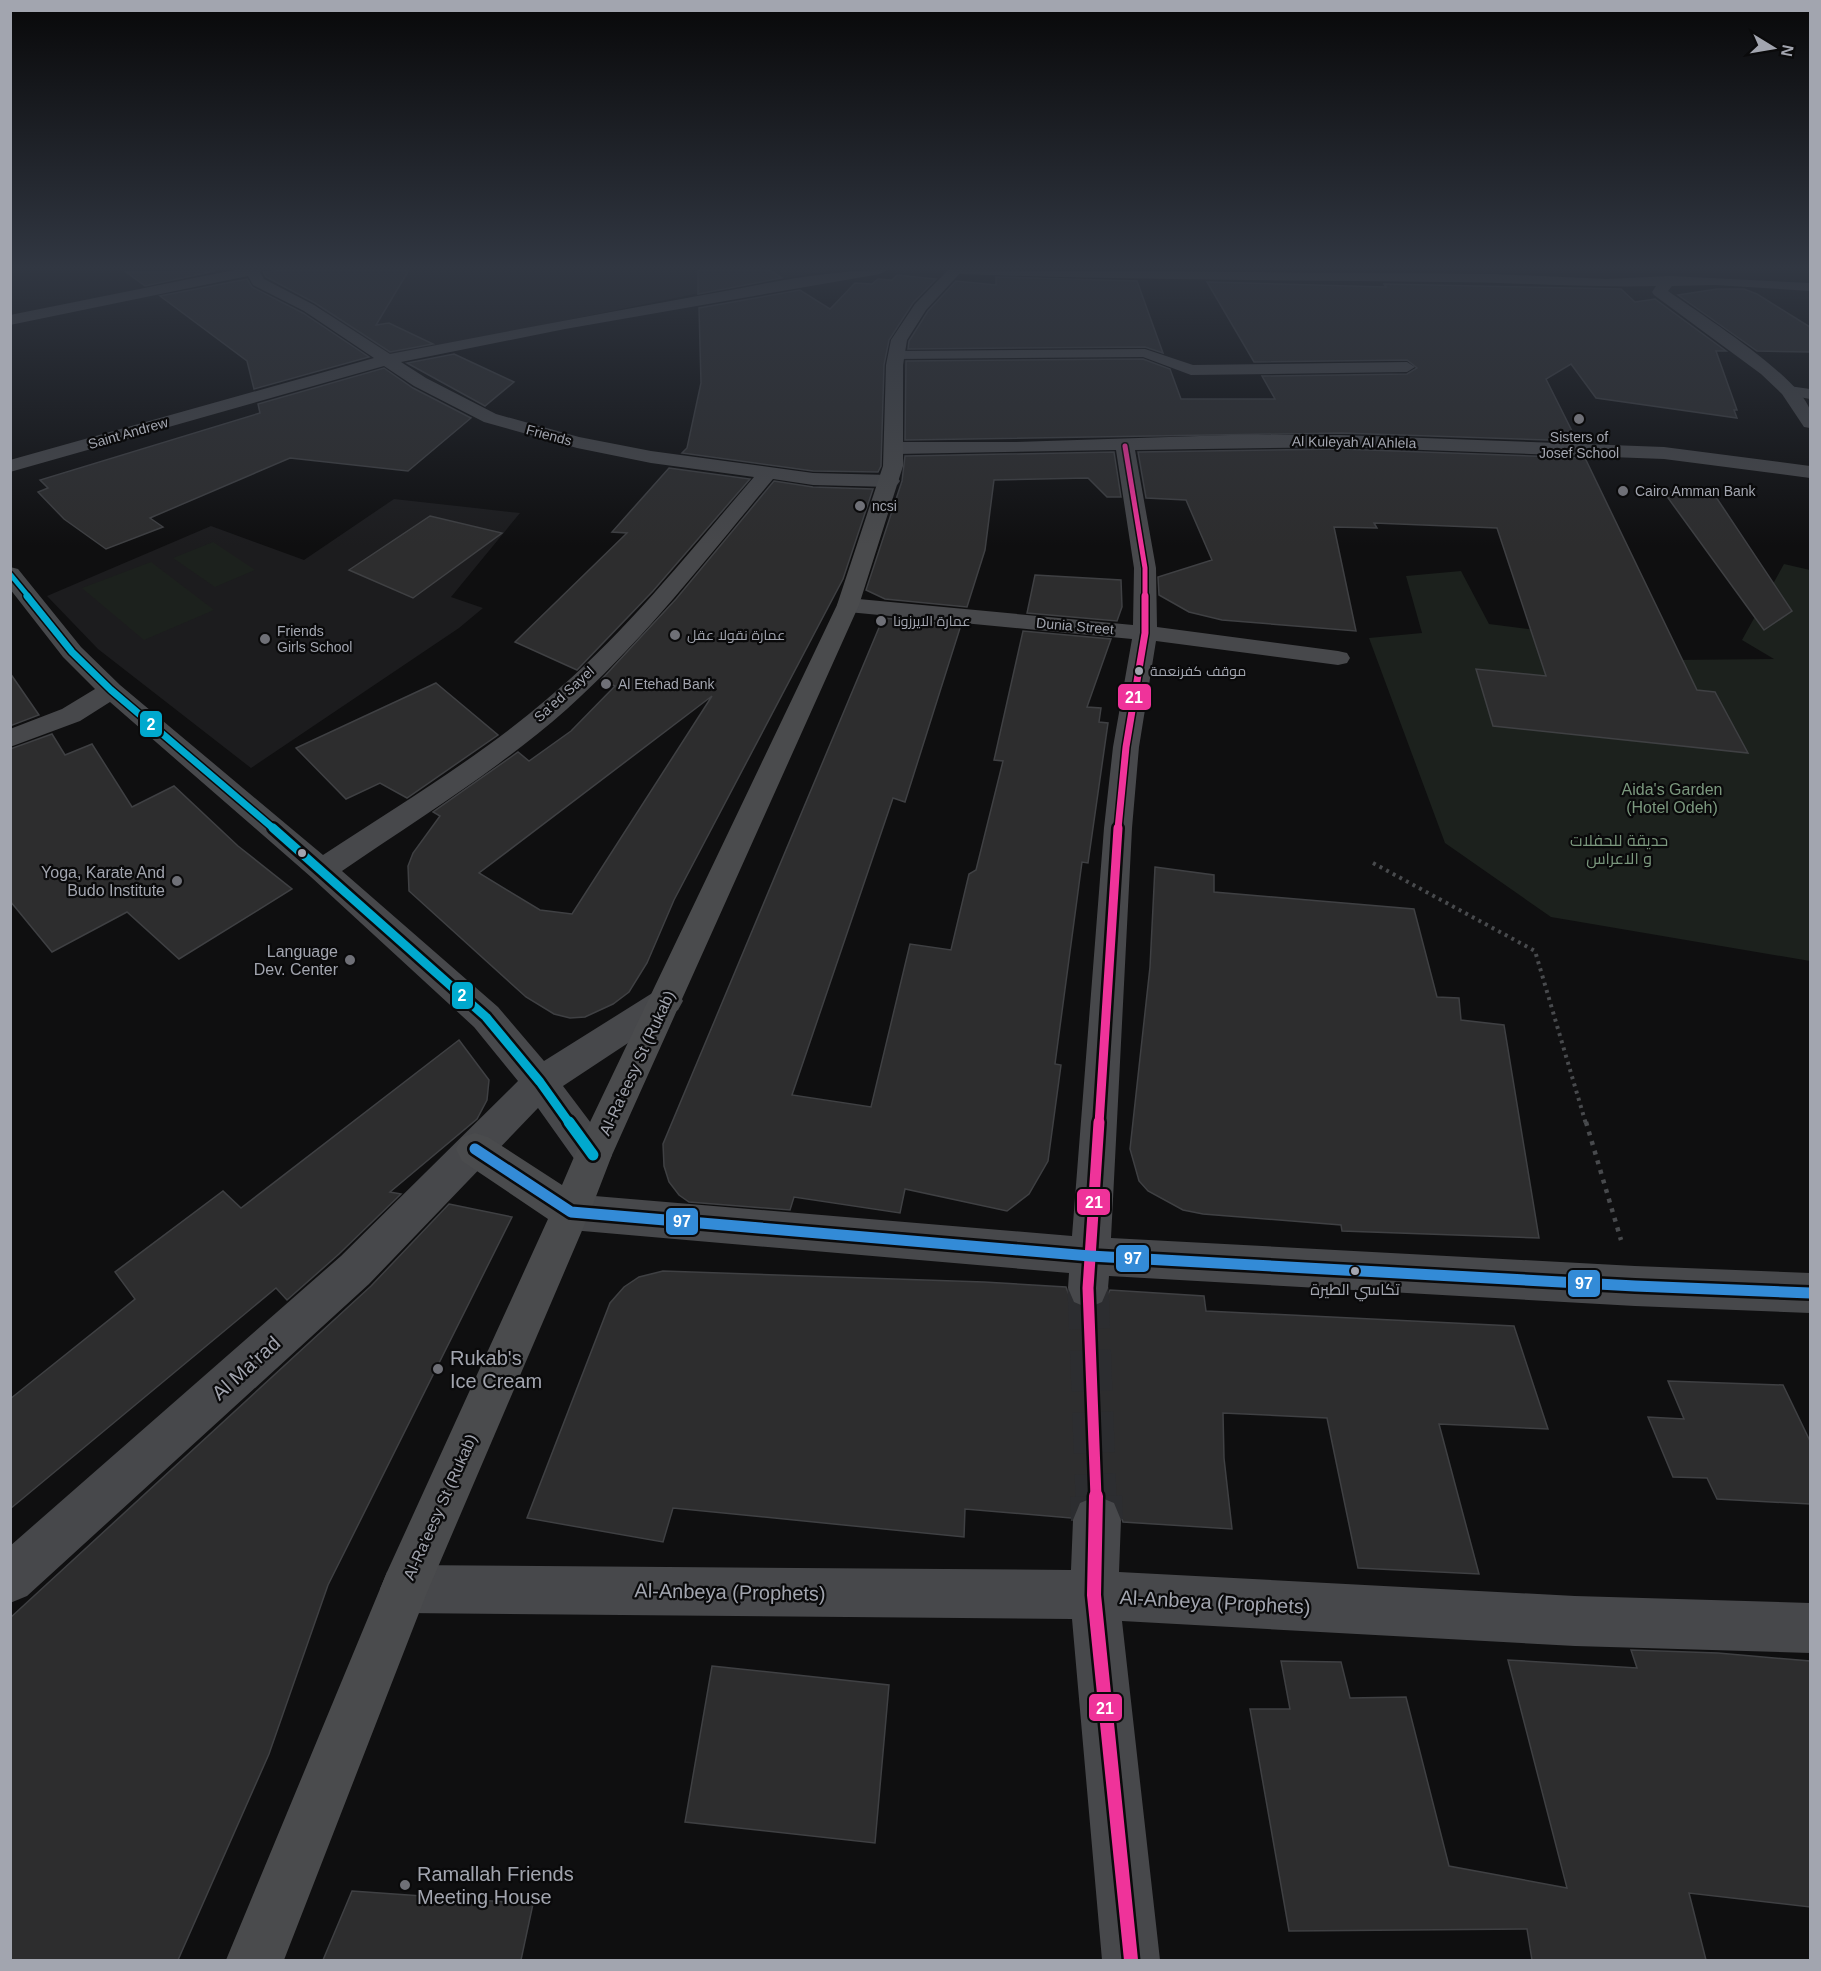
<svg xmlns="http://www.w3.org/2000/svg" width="1821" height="1971" font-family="Arial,Cairo,sans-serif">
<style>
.built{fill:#1c1c1e}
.green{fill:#1c211d}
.building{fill:#2d2d2e;stroke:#3f4043;stroke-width:1.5;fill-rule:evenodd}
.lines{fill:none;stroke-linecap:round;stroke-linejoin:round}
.minor-tunnel-far1{stroke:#2c2d30;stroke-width:41;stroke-dasharray:41 21;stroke-linecap:butt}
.minor-tunnel{stroke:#2c2d30;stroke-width:52;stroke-dasharray:52 26;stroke-linecap:butt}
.path-far1{stroke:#484a4d;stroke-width:4;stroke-dasharray:3 4.5;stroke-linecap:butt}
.path{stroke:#484a4d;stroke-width:4.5;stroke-dasharray:4 6;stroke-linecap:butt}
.service{fill:#47484b;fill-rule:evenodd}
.minor{fill:#47484b;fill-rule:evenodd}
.secondary{fill:#4a4b4d;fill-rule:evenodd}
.bus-1-far4-casing{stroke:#0a0a0b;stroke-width:8}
.bus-1-far3-casing{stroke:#0a0a0b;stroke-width:10}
.bus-1-far2-casing{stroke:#0a0a0b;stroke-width:14}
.bus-1-far1-casing{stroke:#0a0a0b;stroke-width:16}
.bus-1-casing{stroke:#0a0a0b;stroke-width:19}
.bus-2-far3-casing{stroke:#0a0a0b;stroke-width:8}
.bus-2-far2-casing{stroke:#0a0a0b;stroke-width:10}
.bus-2-far1-casing{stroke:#0a0a0b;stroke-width:14}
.bus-2-casing{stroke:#0a0a0b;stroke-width:16}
.bus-3-casing{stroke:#0a0a0b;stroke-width:16}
.bus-1-far4{stroke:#ef339a;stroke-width:5}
.bus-1-far3{stroke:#ef339a;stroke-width:7}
.bus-1-far2{stroke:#ef339a;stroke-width:9}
.bus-1-far1{stroke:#ef339a;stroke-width:11}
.bus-1{stroke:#ef339a;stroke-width:14}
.bus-2-far3{stroke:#00a9ce;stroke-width:5}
.bus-2-far2{stroke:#00a9ce;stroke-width:7}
.bus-2-far1{stroke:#00a9ce;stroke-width:9}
.bus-2{stroke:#00a9ce;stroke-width:11}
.bus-3{stroke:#338bd7;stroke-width:11}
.poi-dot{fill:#6f7077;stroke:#0a0a0b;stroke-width:2}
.bus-dot{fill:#a2a5af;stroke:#0a0a0b;stroke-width:2}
.labels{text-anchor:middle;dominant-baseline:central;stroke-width:4.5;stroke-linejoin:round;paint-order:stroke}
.far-street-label{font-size:14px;fill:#a2a5af;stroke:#0a0a0b}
.far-poi-label{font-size:14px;fill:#a2a5af;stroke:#0a0a0b;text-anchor:start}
.bus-label{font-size:14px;fill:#a2a5af;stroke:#0a0a0b;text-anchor:start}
.park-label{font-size:16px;fill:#7b987e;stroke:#0a0a0b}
.poi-label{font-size:16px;fill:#a2a5af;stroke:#0a0a0b;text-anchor:end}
.street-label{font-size:16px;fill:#a2a5af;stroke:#0a0a0b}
.near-bus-label{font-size:16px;fill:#a2a5af;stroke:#0a0a0b}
.near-poi-label{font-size:20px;fill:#a2a5af;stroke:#0a0a0b;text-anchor:start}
.near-street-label{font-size:20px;fill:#a2a5af;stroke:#0a0a0b}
.line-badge{stroke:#0a0a0b;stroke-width:2}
.badge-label{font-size:16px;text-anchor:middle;font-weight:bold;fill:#fff}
</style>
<rect width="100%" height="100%" fill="#0f0f10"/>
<!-- built -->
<g class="built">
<path d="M282 270H833L714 290 383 358 276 273Z"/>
<path d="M394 499 520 513 451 597 483 608 459 628 251 768 98 649 47 596 211 526 304 560Z"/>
</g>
<!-- green -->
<g class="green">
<path d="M213 542 255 570 215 587 173 558Z"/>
<path d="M151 562 214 610 144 640 82 588Z"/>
<path d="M1784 564 1810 570V961L1551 917 1445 843 1369 638 1422 633 1406 576 1461 571 1489 624 1536 630 1571 661 1774 659 1742 640Z"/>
</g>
<!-- building -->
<g class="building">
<path d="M286 270H409L376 325 389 323 433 344 390 352 315 303 266 277 263 272Z"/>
<path d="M698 270H769L782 278 698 294Z"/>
<path d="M215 271 145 286 126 272Z"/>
<path d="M897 275 936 279 913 303 889 340 884 365 881 466 878 472 813 471 682 453 687 448 701 383 699 308 800 290 830 309 855 283 872 284 878 279 892 280Z"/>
<path d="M996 277 1137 281 1163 353 1145 347 908 349 909 341 928 311 956 281 996 285Z"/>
<path d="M247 279 252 287 303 313 369 357 254 389 247 361 160 296Z"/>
<path d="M1207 282 1386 287 1384 284 1621 289 1635 302 1655 299 1726 351H1716L1737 410H1734L1737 418 1596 398 1571 364 1546 379 1577 441 1341 433 905 440 906 361 1143 359 1170 369 1181 399H1275L1262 376 1407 374 1417 368 1407 360 1254 362Z"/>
<path d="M1717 289H1744L1757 294 1810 327V352L1757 351 1678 295Z"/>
<path d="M454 354 514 382 485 406 407 363Z"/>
<path d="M384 368 413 388 471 418 408 471 290 458 150 518 163 527 106 549 64 519 38 492 48 488 40 480 260 413 258 404Z"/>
<path d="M1341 449 1585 458 1697 690 1715 692 1748 753 1493 726 1476 669 1546 676 1497 528 1374 523 1377 528 1334 527 1356 631 1222 620 1189 612 1159 595 1158 577 1212 560 1186 500 1146 498 1138 452Z"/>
<path d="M1114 452 1121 497H1107L1088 478 994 480 985 550 967 607 885 599 866 590 902 481 905 456Z"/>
<path d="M669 468 750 479 653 591 577 670 515 642 627 533 612 532Z"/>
<path d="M774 481 813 487 873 489 843 579 674 900 647 963 629 992 613 1004 585 1017 570 1018 554 1014 526 997 409 891 408 866 413 853 440 816 433 812 518 752 529 761 571 731 615 686 601 680 676 599ZM712 696 572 914 540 910 479 873Z"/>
<path d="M1663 491 1716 497 1792 611 1764 630Z"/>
<path d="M430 516 502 533 413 598 349 570Z"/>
<path d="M1035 575 1121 580 1122 607 1117 621 1027 613Z"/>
<path d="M883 618 961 625 905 802 893 798 792 1095 871 1107 910 944 951 950 969 874 976 870 1003 761 994 760 1023 631 1111 639 1087 707 1101 708 1099 722 1108 723 1088 863 1082 862 1055 1064 1061 1065 1048 1161 1029 1194 1007 1211 905 1189 900 1213 794 1197 790 1210 689 1202 679 1195 669 1182 664 1166 663 1144Z"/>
<path d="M10 673 39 715 10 726Z"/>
<path d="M436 683 498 735 407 798 380 783 346 799 296 748Z"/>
<path d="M52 734 65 755 92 744 132 807 174 786 238 846 292 889 179 959 127 912 52 952 10 901V749Z"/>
<path d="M1155 867 1214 875V892L1414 909 1437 997 1459 998 1461 1020 1504 1025 1539 1238 1342 1231 1341 1225 1203 1214 1183 1210 1148 1191 1139 1181 1130 1149 1150 967Z"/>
<path d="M459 1040 489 1080 487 1100 477 1119 390 1192 401 1194 339 1254 287 1300 276 1288 10 1509V1399L135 1299 115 1272 223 1191 241 1208Z"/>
<path d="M449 1204 512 1217 328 1585 269 1754 178 1960H10V1618L371 1286Z"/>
<path d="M663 1271 984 1282 1066 1287 1072 1303 1087 1310 1103 1304 1110 1290 1204 1296 1206 1311 1514 1326 1548 1429 1439 1424 1479 1574 1358 1568 1327 1418 1223 1413 1224 1458 1232 1529 1123 1522 1116 1502 1098 1494 1079 1501 1071 1518 965 1509 964 1537 673 1508 663 1542 527 1518 610 1303 624 1287 639 1277Z"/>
<path d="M1668 1381 1783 1385 1810 1441V1504L1717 1499 1707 1478 1673 1477 1648 1417 1684 1419Z"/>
<path d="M1631 1650 1718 1653 1810 1661V1907L1689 1893 1706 1960H1532L1527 1929 1289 1931 1250 1709H1290L1281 1661 1341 1662 1350 1698 1406 1697 1449 1866 1567 1888 1508 1660 1637 1668Z"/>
<path d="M712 1666 889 1685 875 1843 685 1822Z"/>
<path d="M352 1891 533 1904 521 1960H323Z"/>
</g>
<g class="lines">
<!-- minor-tunnel-far1 -->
<path class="minor-tunnel-far1" d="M1088 1288 1096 1497"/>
<!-- minor-tunnel -->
<path class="minor-tunnel" d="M1096 1496 1097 1520"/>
<!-- path-far1 -->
<path class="path-far1" d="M1373 863 1535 951 1586 1124"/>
<!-- path -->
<path class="path" d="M1586 1122 1621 1240"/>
<!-- service -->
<g class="service">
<path d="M1145 349 1193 365 1407 362 1415 367 1407 372 1191 375 1143 357 896 359 889 355 896 351Z"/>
<path d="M1789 386 1810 389V399L1783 394 1781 391Z"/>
</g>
<!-- minor -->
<g class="minor">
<path d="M234 270H262L260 272 264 279 314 305 390 354C494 334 598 314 703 295 764 284 825 270 887 270L880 274 565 329 401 362 426 378 496 414 579 437 651 451 813 473 890 475 897 477 900 481 897 485 890 487 813 485 773 479C707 558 644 640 567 709 498 770 418 819 342 871L498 1007 544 1061 654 992 666 988 678 992 683 1001 678 1010 563 1086 606 1143 612 1155 606 1167 593 1172 580 1167 538 1108 369 1284 27 1596 10 1603V1546L341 1256 518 1081 474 1027 311 877 110 702 80 721 10 747V729L62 709 95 689 63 657 10 589V567L18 569 81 647 120 685 323 855C399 805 478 758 547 699 625 634 688 553 754 477L651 463 577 448 484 422 414 386 384 366 10 472V460L374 358 304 311 253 285 248 276 10 325V315Z"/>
<path d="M954 270 1493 274 1607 279 1670 276 1810 283V291L1715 285 1672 286 1668 291C1700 314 1798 375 1810 410 1812 415 1810 423 1810 428L1804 427 1782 394 1761 374 1654 295 1652 292 1656 286C1585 288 1514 282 1443 282 1282 280 1121 280 961 274Z"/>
<path d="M1230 435H1341L1664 447 1810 466V478L1664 459 1341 447 1135 450 1156 568 1157 627 1338 651 1347 653 1350 658 1347 663 1338 665 1156 641 1139 747 1132 828 1111 1238 1635 1266 1810 1273V1313L1635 1306 1109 1276 1108 1288 1102 1302 1088 1308 1074 1302 1068 1288 1069 1273 571 1230 557 1225 552 1212 557 1199 571 1194 1072 1236 1104 828 1113 747 1132 639 848 612 840 610 837 605 840 600 848 598 1133 625 1134 568 1116 450 896 454 889 452 887 448 889 444 896 442H1015Z"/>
<path d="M1097 1496 1114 1503 1121 1520 1119 1572 1575 1596 1810 1603V1653L1575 1646 1122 1621 1160 1960H1102L1072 1619 404 1613 387 1606 380 1589 387 1572 404 1565 1071 1570 1073 1520 1080 1503Z"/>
</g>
<!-- secondary -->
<path class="secondary" d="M948 270H963L926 310 907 340 903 365V466L859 605 612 1155 590 1212 426 1595 284 1960H226L387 1572 548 1219 462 1161 456 1149 462 1137 475 1133 488 1137 562 1185 580 1143 837 605 883 466 886 365 891 340 915 304Z"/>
<!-- bus-1-far4 casing -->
<g class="bus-1-far4-casing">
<path id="bus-1-far4" d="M1125 446 1145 568V597"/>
</g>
<!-- bus-1-far3 casing -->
<g class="bus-1-far3-casing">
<path id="bus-1-far3" d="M1118 829 1126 747 1145 633V596"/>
</g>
<!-- bus-1-far2 casing -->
<g class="bus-1-far2-casing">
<path id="bus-1-far2" d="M1099 1124 1118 828"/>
</g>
<!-- bus-1-far1 casing -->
<g class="bus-1-far1-casing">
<path id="bus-1-far1" d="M1096 1497 1088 1288 1099 1122"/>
</g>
<!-- bus-1 casing -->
<g class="bus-1-casing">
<path id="bus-1" d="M1096 1496 1094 1595 1131 1960"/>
</g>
<!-- bus-2-far3 casing -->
<g class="bus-2-far3-casing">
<path id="bus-2-far3" d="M10 574 29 597"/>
</g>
<!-- bus-2-far2 casing -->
<g class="bus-2-far2-casing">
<path id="bus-2-far2" d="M27 596 72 652 111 690 274 829"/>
</g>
<!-- bus-2-far1 casing -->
<g class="bus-2-far1-casing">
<path id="bus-2-far1" d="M273 828 486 1017 540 1082 570 1124"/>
</g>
<!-- bus-2 casing -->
<g class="bus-2-casing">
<path id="bus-2" d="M569 1122 593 1155"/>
</g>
<!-- bus-3 casing -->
<g class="bus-3-casing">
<path id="bus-3" d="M475 1149 571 1212 1090 1256 1635 1286 1810 1293"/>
</g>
<!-- bus-1-far4 -->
<use href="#bus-1-far4" class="bus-1-far4"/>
<!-- bus-1-far3 -->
<use href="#bus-1-far3" class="bus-1-far3"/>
<!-- bus-1-far2 -->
<use href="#bus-1-far2" class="bus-1-far2"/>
<!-- bus-1-far1 -->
<use href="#bus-1-far1" class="bus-1-far1"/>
<!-- bus-1 -->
<use href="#bus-1" class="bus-1"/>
<!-- bus-2-far3 -->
<use href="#bus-2-far3" class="bus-2-far3"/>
<!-- bus-2-far2 -->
<use href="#bus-2-far2" class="bus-2-far2"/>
<!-- bus-2-far1 -->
<use href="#bus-2-far1" class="bus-2-far1"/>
<!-- bus-2 -->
<use href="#bus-2" class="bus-2"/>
<!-- bus-3 -->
<use href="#bus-3" class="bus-3"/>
</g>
<!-- sky -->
<linearGradient id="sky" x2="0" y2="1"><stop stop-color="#080809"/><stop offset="0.49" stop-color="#313742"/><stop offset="1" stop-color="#313742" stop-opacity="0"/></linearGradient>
<rect width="1821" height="546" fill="url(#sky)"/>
<!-- markers -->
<g class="poi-dot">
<circle cx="1579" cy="419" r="6"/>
<circle cx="1623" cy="491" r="6"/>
<circle cx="860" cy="506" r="6"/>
<circle cx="881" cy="621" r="6"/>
<circle cx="675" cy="635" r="6"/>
<circle cx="265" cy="639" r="6"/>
<circle cx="606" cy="684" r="6"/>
<circle cx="177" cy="881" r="6"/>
<circle cx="350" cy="960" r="6"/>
<circle cx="438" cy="1369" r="6"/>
<circle cx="405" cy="1885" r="6"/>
</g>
<g class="bus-dot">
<circle cx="1139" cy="671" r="5"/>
<circle cx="302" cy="853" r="5"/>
<circle cx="1355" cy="1271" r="5"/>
</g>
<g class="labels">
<!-- far-street labels -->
<g class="far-street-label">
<text transform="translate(128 433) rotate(-16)">Saint Andrew</text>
<text transform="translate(549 435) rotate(15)">Friends</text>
<text transform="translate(1354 442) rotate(1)">Al Kuleyah Al Ahlela</text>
<text transform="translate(1075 626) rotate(5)">Dunia Street</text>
<text transform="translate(564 694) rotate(-42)">Sa’ed Sayel</text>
</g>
<!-- far-poi labels -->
<g class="far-poi-label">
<text x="1579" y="437" text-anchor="middle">Sisters of<tspan x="1579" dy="16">Josef School</tspan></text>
<text x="1635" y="491">Cairo Amman Bank</text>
<text x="872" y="506">ncsi</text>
<text x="893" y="621">عمارة الايرزونا</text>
<text x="277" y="631">Friends<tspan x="277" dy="16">Girls School</tspan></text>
<text x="687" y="635">عمارة نقولا عقل</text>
<text x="618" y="684">Al Etehad Bank</text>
</g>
<!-- bus labels -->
<g class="bus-label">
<text x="1150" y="671">موقف كفرنعمة</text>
</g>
<!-- park labels -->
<g class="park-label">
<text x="1672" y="789">Aida's Garden<tspan x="1672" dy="18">(Hotel Odeh)</tspan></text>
<text x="1619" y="840">حديقة للحفلات<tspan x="1619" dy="18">و الاعراس</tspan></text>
</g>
<!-- poi labels -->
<g class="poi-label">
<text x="165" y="872">Yoga, Karate And<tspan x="165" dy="18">Budo Institute</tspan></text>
<text x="338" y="951">Language<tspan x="338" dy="18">Dev. Center</tspan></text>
</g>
<!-- street labels -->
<g class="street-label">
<text transform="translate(637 1063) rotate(-65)">Al-Ra'eesy St (Rukab)</text>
<text transform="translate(440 1507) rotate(-66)">Al-Ra'eesy St (Rukab)</text>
</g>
<!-- near-bus labels -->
<g class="near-bus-label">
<text x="1355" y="1289">تكاسي الطيرة</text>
</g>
<!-- near-poi labels -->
<g class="near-poi-label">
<text x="450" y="1358">Rukab's<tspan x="450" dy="23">Ice Cream</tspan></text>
<text x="417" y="1874">Ramallah Friends<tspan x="417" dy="23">Meeting House</tspan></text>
</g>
<!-- near-street labels -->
<g class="near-street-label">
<text transform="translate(246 1368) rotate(-42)">Al Ma'rad</text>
<text transform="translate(730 1592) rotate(1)">Al-Anbeya (Prophets)</text>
<text transform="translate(1215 1602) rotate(3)">Al-Anbeya (Prophets)</text>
</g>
</g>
<g class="line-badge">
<rect x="1117" y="683" width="35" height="28" rx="6" fill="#ef339a"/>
<rect x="139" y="710" width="24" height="28" rx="6" fill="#00a9ce"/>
<rect x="451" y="981" width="23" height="29" rx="6" fill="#00a9ce"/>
<rect x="1076" y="1188" width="35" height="28" rx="6" fill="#ef339a"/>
<rect x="665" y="1207" width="34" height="29" rx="6" fill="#338bd7"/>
<rect x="1115" y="1244" width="35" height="29" rx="6" fill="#338bd7"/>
<rect x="1567" y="1269" width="34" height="29" rx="6" fill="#338bd7"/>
<rect x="1088" y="1693" width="35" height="29" rx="6" fill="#ef339a"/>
</g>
<g class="badge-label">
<text x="1134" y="703">21</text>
<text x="151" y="730">2</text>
<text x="462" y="1001">2</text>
<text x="1094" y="1208">21</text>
<text x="682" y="1227">97</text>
<text x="1133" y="1264">97</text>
<text x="1584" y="1289">97</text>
<text x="1105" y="1714">21</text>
</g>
<!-- border -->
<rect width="1821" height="1971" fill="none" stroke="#a2a5af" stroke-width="24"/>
<!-- north arrow -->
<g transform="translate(1773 48) rotate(101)" stroke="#0a0a0b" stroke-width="4.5" paint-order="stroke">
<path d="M0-4.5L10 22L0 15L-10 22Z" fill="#a2a5af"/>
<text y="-9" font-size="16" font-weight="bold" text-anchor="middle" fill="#a2a5af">N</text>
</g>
</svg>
